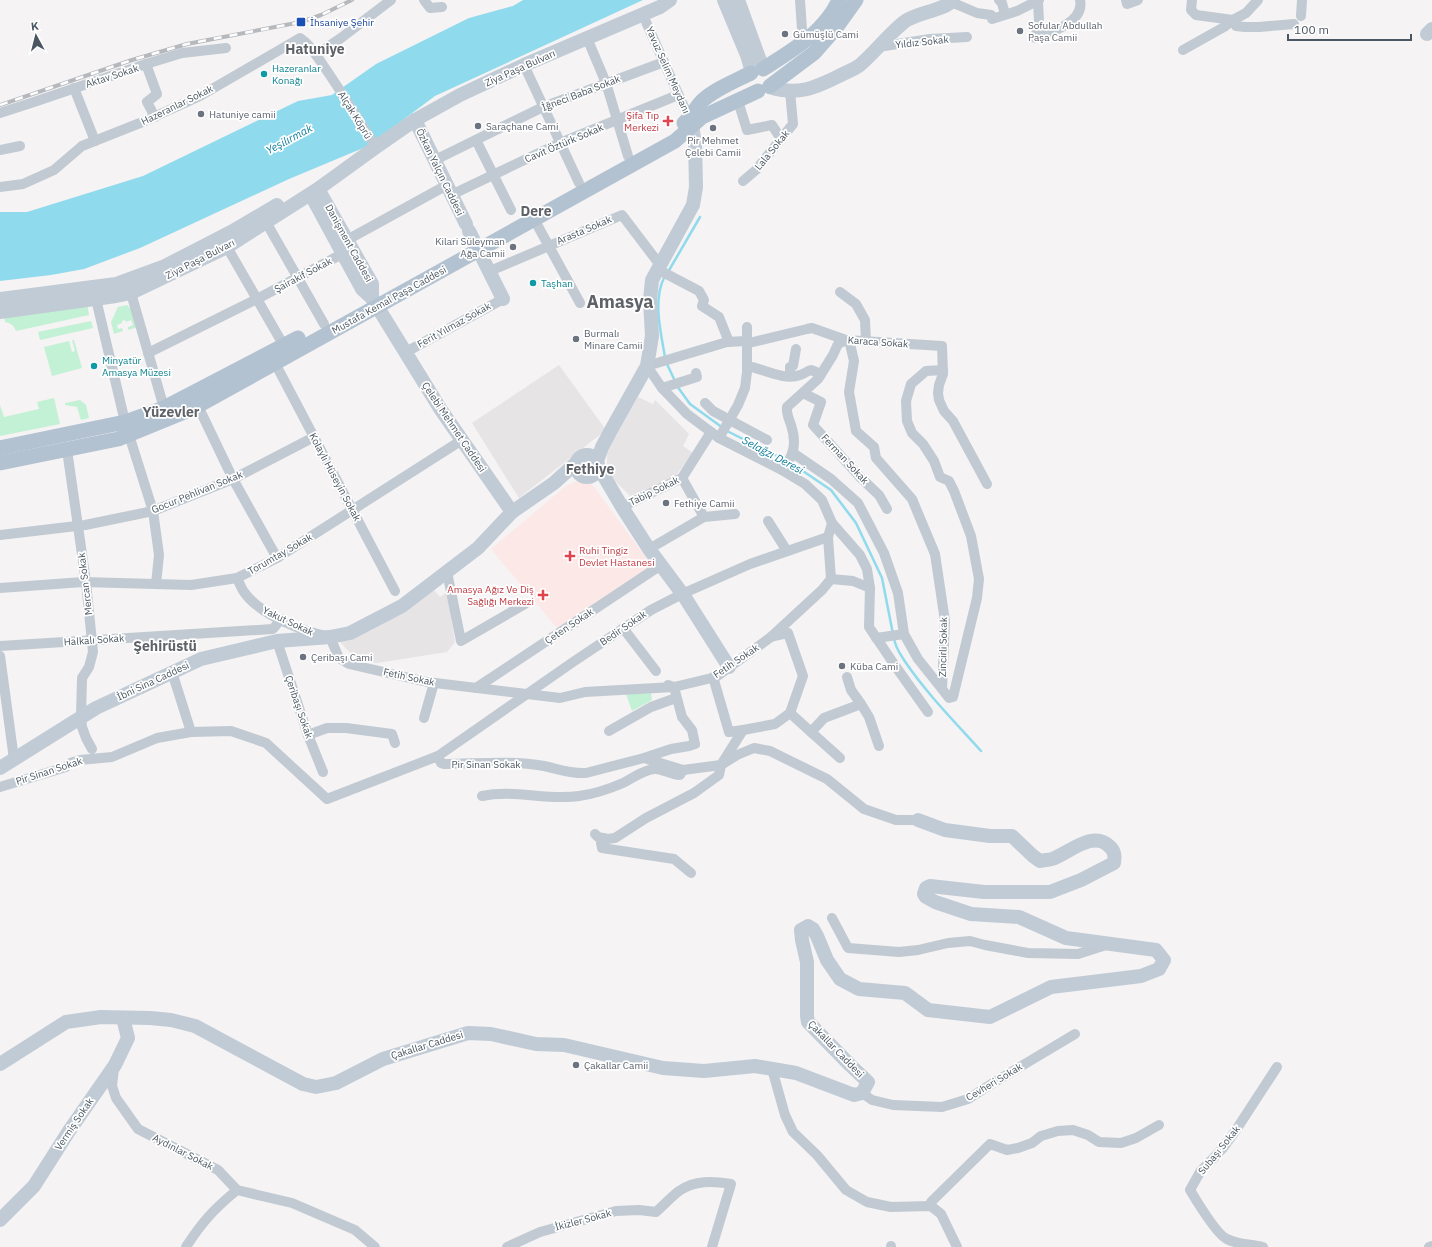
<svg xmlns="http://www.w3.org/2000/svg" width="1432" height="1247" font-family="'IBM Plex Sans',sans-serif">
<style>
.education{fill:#e6e4e5}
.medical{fill:#fce8e6}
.green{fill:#c3f1d5}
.water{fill:#90daee}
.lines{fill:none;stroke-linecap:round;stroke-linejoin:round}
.stream{stroke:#90daee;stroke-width:2.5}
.street{stroke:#c1cad2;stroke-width:10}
.secondary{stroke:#c1cbd6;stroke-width:14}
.primary{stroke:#b3c2d1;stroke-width:15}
.rail-casing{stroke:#b5b8bd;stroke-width:4}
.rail{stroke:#fff;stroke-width:2.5;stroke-dasharray:8;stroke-linecap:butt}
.transit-dot{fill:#1a4fb4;stroke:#fff;stroke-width:1.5}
.worship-dot{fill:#6b7280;stroke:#fff;stroke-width:1.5}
.culture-dot{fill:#0f9aa8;stroke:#fff;stroke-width:1.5}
.health-dot{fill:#e0444e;stroke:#fff;stroke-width:1.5}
.labels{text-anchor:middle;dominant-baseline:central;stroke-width:3.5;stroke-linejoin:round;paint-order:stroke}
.transit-label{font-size:10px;fill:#164399;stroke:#fff;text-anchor:start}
.worship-label{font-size:10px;fill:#5b616d;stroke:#fff;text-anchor:start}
.street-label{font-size:10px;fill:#4a5661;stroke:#fff}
.culture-label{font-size:10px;fill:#0d838f;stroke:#fff;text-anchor:start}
.health-label{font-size:10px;fill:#be3a42;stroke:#fff;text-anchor:end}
.water-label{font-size:11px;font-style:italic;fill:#0c7c9b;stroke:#fff}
.district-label{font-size:14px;font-weight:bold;fill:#5f6368;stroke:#fff}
.town-label{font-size:18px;font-weight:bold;fill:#5f6368;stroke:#fff}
</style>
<rect width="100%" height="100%" fill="#f5f3f3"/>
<!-- education -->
<g class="education">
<path d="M559 365 606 430 519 498 472 423Z"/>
<path d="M638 397 653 404 655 400 689 434 683 446 693 453 674 478 630 496 607 473V448L617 434Z"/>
<path d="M434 590 440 597 447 592 455 642 447 652 377 663 357 660 340 642 408 608Z"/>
</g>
<!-- medical -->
<path class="medical" d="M578 481 591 483 652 566 557 628 491 549 566 486Z"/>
<!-- green -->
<g class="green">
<path d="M87 303 89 315 16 331C14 325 10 323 5 322L4 315Z"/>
<path d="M127 305 133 311 138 327 128 330V327L133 325 131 320 126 322 125 320 122 321V323L117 325 118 329 122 328 123 331 114 334 111 322 118 307Z"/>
<path d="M91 321 93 328 40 340 38 332Z"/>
<path d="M72 340H74L82 368 52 376 44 347 69 341 72 352 75 351Z"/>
<path d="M54 398 60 424 0 436V405L4 417 39 409 37 402Z"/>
<path d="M80 400 86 405 89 418 81 420 77 407 65 405V403Z"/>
<path d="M651 693 652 700 632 711 626 694Z"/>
</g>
<!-- water -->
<path class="water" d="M523 0H643L435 96 368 146 289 179 140 248 84 269 51 275 0 281V212H27L143 176 298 101 332 95 376 64 469 18 513 6Z"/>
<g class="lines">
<!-- stream -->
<g class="stream">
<path d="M668 272 700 217"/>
<path d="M665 357C661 333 652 299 665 276"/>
<path d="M666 362 675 381"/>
<path d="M677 386 690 404 723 428"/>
<path d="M727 431 787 461"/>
<path d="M791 463 831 490 856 523 882 578 893 634"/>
<path d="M894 638C895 648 901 655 906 663 928 695 955 722 981 751"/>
</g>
<!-- street -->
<g class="street">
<path d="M424 0 430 8 442 7"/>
<path d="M800 0 803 44"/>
<path d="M999 0 1002 3 1005 14"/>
<path d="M1126 0 1127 4 1138 0"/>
<path d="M1192 0 1191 10 1196 15 1233 20 1246 13 1258 0"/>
<path d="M1038 1 1039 22 1035 38C1050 33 1085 22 1080 0"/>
<path d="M951 2 977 13 991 15 992 19 1017 11 1039 0"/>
<path d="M1301 16 1302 0"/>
<path d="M646 22 689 118"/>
<path d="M587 38 606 83 628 156"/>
<path d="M878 47 930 39 967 37"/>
<path d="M1183 50 1224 27 1233 20 1236 26 1245 27H1259L1294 24"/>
<path d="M316 55 341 38 391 0"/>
<path d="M146 64 157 94 147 102 155 117"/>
<path d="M524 65 579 183"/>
<path d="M74 88 95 141"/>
<path d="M738 101 747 130 772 125 781 139"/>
<path d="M0 113 34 102 146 64 182 53 226 48"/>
<path d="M476 140 511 210"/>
<path d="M0 150 20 146"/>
<path d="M435 160 543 107 664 62"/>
<path d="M743 181 756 170 793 124 790 91"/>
<path d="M0 187 23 184 54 170 82 146 145 121 200 96 300 38C311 45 318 58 325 68 343 94 359 121 376 147"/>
<path d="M451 195 560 143 678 95"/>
<path d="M534 219 580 303"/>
<path d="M266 222 324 324"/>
<path d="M227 247 284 346"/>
<path d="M657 269 699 291 704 300 702 306 719 317 729 342"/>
<path d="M490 271 622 215 660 265"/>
<path d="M840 292 856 304 865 320 866 341"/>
<path d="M131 293 164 408"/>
<path d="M96 299 125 422"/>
<path d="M406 352 503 299"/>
<path d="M148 353 257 299 342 254 347 240 447 185"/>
<path d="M275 363 395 591"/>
<path d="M747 366C764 369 784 381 800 375 804 374 807 371 811 370L816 372 820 376"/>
<path d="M790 376V367L793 366 796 349"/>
<path d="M662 388 697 377 696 373"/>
<path d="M803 393 821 402 813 425 859 476 879 495 887 509"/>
<path d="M705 403 713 411 767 440"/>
<path d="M198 406 233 479 277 558"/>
<path d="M129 435 153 511 159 555 156 584"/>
<path d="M719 438 738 405 745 388 747 372V327"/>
<path d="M67 450 86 582 93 652 89 667 82 678 81 717 82 727 86 738 92 749"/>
<path d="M793 453 831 479 858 503 884 553 898 593 904 634 918 659 942 689"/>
<path d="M782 470C794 456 797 443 791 425 789 419 786 413 787 407L818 379 833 355 838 344 846 340 850 344 854 361 849 392 856 431 874 447 876 458 912 499 935 554 945 621 942 689 949 698 953 697 977 598 979 579 971 536 954 491 949 481 940 477 934 461 923 444 912 433 907 421 906 401 911 384 926 371 943 370"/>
<path d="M682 478 704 517"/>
<path d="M622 507 682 478 711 432"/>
<path d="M768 521 787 551"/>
<path d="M832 523 860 555 867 569 870 588 869 627 896 667 928 712"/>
<path d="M0 535 85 525 153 511 233 479 314 437"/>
<path d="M649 549 704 517 735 514"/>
<path d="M447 572 461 641 525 604"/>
<path d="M237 578C239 582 241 588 244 592 261 616 302 631 330 637L339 658 349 664 427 682 560 698 585 692 674 687 716 677 771 637 822 590 831 579 828 537 832 523 822 500 805 484 782 470 719 438 687 414 662 388 647 366 727 342 746 341 749 343 807 329 812 328 846 340 942 346 943 374 939 385 938 393 939 400 944 411 953 421 987 484"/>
<path d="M831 579 853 581 870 588"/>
<path d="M0 588 83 582 191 585 237 578 277 558 462 440"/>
<path d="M623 628 656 671"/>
<path d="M876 638 904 634"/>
<path d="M277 641 308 735 323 772"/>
<path d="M0 646 273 629 281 619"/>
<path d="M0 656 14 759"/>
<path d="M172 672 191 732"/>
<path d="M476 688 661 565"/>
<path d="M861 704 869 717 879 746"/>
<path d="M790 713 811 732 824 718 861 704 851 690 847 677"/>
<path d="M424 718 434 683"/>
<path d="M743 730 775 724 790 713 803 676 788 633 771 637"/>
<path d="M609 731 651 707 676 698"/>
<path d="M811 732 840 758"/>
<path d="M308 735 327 728H346L392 734 395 743"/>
<path d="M438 756 573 662 651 610 682 594 750 564 828 537"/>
<path d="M644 758 671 749 689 746 695 744 692 730 682 717 674 687 668 685"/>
<path d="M0 787 66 767 70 763 80 760 112 757 157 738 191 732 231 731 266 743 327 799 438 756 441 763 444 764C476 764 511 760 544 766 558 769 571 774 586 773L644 758 683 770 721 765 737 755 754 748 770 751 827 779 864 809 896 820H918"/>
<path d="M482 796C514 789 547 801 579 796 595 794 609 789 623 783 633 778 643 770 654 769 662 768 670 775 680 775L683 770"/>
<path d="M595 834 598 837 607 839 615 838 646 818 694 793 719 775 721 765 743 730 729 732 713 677"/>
<path d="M603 838 601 843 602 848 674 859 691 873"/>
<path d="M832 918 848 948 899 952 918 950 948 943 970 941 985 945 1028 953 1078 954 1106 945"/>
<path d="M114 1068 112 1086 116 1098 138 1129 218 1170 237 1190 292 1203 355 1230 375 1247"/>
<path d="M772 1069 785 1115 793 1132 817 1155 846 1190 867 1202 891 1207 931 1206 941 1214 957 1247"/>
<path d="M862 1093 872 1100 893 1105 942 1107 968 1099 993 1083 1075 1034"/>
<path d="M931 1206V1202L990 1144 1007 1150 1018 1148 1032 1143 1041 1136 1058 1131 1073 1130 1088 1135 1099 1142 1121 1143 1136 1138 1159 1125"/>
<path d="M891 1246V1247"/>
<path d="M186 1247C202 1222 214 1209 237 1190"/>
<path d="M507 1247 540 1232 616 1211 639 1210 656 1212C663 1206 671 1197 679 1191 695 1180 713 1181 731 1184L712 1247"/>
<path d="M1263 1247C1251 1244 1238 1245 1227 1239 1217 1235 1196 1200 1190 1190L1200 1172 1223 1148 1236 1130 1277 1067"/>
<path d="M1429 1247 1432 1246"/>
</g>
<!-- secondary -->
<g class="secondary">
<path d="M724 0 747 55 752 72"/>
<path d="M738 0 763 69"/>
<path d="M1427 34 1432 29"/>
<path d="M769 87C798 96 815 88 841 75 847 72 855 69 860 65 875 52 888 35 904 22 917 12 944 11 953 0"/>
<path d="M415 120 466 224"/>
<path d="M318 189 372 284V298"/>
<path d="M311 195 362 289 372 298 441 410 512 512"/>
<path d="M469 231 503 299"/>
<path d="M0 299 116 284 165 266 231 232 277 205"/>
<path d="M0 312 116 296 131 293 227 247 318 189 376 147 415 120 460 95 524 65 660 7 670 0"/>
<circle cx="587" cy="466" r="11"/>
<path d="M597 461 602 447 610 432 647 366 652 336 650 300 652 280 693 205 696 187 695 143 692 126"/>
<path d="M598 466 622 507 649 549 684 596 729 667"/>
<path d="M0 768 96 708 201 659 277 641 330 637 350 633 402 606 478 548 512 512 554 483 576 463"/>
<path d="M0 1064 66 1022 101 1017 150 1018 171 1020 195 1026 303 1084 316 1087 336 1083 383 1059 468 1033 491 1034 536 1044 564 1045 663 1068 704 1071 755 1066 796 1073 854 1095 862 1093 868 1082 850 1065 808 1022 807 1016V962L802 940 801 930 808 926 813 929 817 936 827 960 840 979 859 989 905 993 928 1010 990 1017 1051 987 1141 976 1159 969 1164 960 1156 950 1066 938 1019 917 971 914 935 902 926 897 924 894 926 888 930 886 984 892H1050L1081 880 1114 863C1115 856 1115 851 1109 846 1093 830 1069 853 1052 859 1049 860 1044 860 1040 861L1033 856 1012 836H990L945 830 918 820"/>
<path d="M0 1220 34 1186 69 1131 115 1065 128 1038 123 1018"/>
</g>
<!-- primary -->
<g class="primary">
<path d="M763 69C792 50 824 33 839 0"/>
<path d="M770 86 814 53 836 28 856 0"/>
<path d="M684 123C692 117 695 108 702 101 715 89 735 81 751 73"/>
<path d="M0 448 125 422 164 408 298 338"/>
<path d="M0 463 118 439 194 408 675 141 702 117 758 91"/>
</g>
<!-- rail casing -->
<g class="rail-casing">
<path id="rail" d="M0 105 132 60 187 44 301 22 321 15 352 0"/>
</g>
<!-- rail -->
<use href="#rail" class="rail"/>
</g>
<!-- markers -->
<rect class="transit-dot" x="296" y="17" width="10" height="10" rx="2"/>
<g class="worship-dot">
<circle cx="1020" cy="31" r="4"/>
<circle cx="785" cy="34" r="4"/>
<circle cx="201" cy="114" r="4"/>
<circle cx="478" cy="126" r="4"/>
<circle cx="713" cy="128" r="4"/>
<circle cx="513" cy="247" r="4"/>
<circle cx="576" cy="339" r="4"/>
<circle cx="666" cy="503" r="4"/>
<circle cx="303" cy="657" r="4"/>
<circle cx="842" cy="666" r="4"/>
<circle cx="576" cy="1065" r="4"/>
</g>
<g class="culture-dot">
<circle cx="264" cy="74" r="4"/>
<circle cx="533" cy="283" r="4"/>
<circle cx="94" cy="366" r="4"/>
</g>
<g class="health-dot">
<path d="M666 115h4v4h4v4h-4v4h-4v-4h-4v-4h4z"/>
<path d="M568 550h4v4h4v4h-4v4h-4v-4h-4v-4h4z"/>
<path d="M541 589h4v4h4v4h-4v4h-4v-4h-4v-4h4z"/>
</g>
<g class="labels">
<!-- transit labels -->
<g class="transit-label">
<text x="310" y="22">İhsaniye Şehir</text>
</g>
<!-- worship labels -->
<g class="worship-label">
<text x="1028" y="25">Sofular Abdullah<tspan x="1028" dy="12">Paşa Camii</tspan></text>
<text x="793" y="34">Gümüşlü Cami</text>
<text x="209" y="114">Hatuniye camii</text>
<text x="486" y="126">Saraçhane Cami</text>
<text x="713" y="140" text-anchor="middle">Pir Mehmet<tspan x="713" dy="12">Çelebi Camii</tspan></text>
<text x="505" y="241" text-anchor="end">Kilari Süleyman<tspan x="505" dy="12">Ağa Camii</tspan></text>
<text x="584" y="333">Burmalı<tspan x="584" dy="12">Minare Camii</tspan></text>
<text x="674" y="503">Fethiye Camii</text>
<text x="311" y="657">Çeribaşı Cami</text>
<text x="850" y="666">Küba Cami</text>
<text x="584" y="1065">Çakallar Camii</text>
</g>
<!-- street labels -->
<g class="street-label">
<text transform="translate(922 42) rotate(-6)">Yıldız Sokak</text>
<text transform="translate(520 68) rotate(-24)">Ziya Paşa Bulvarı</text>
<text transform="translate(668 70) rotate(66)">Yavuz Selim Meydanı</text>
<text transform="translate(112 76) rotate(-18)">Aktav Sokak</text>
<text transform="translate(581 93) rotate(-21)">İğneci Baba Sokak</text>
<text transform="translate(177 105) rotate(-26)">Hazeranlar Sokak</text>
<text transform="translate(355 115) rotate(58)">Alçak Köprü</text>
<text transform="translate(564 143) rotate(-23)">Cavit Öztürk Sokak</text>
<text transform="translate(772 150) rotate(-51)">Lala Sokak</text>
<text transform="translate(440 172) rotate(64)">Özkan Yalçın Caddesi</text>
<text transform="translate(584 230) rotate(-23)">Arasta Sokak</text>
<text transform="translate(349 243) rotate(61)">Danişment Caddesi</text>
<text transform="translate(200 259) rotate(-27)">Ziya Paşa Bulvarı</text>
<text transform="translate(303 275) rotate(-28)">Şairakif Sokak</text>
<text transform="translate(389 300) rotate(-29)">Mustafa Kemal Paşa Caddesi</text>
<text transform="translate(454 325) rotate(-29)">Ferit Yılmaz Sokak</text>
<text transform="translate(878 342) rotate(4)">Karaca Sokak</text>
<text transform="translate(454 427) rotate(56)">Çelebi Mehmet Caddesi</text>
<text transform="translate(845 459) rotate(47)">Ferman Sokak</text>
<text transform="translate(335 477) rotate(62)">Kolaylı Hüseyin Sokak</text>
<text transform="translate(654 491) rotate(-26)">Tabip Sokak</text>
<text transform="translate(197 492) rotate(-22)">Gocur Pehlivan Sokak</text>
<text transform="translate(280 554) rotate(-30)">Torumtay Sokak</text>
<text transform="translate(85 584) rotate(-97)">Mercan Sokak</text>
<text transform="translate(288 621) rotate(25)">Yakut Sokak</text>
<text transform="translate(569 626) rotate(-34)">Çeten Sokak</text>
<text transform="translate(623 628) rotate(-34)">Bedir Sokak</text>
<text transform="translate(94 640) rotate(-4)">Halkalı Sokak</text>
<text transform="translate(943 647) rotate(-89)">Zincirli Sokak</text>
<text transform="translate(736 661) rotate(-34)">Fetih Sokak</text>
<text transform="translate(409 677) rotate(12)">Fetih Sokak</text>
<text transform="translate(153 681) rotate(-25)">İbni Sina Caddesi</text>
<text transform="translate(299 707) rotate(71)">Çeribaşı Sokak</text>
<text x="486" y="764">Pir Sinan Sokak</text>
<text transform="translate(49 771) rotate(-18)">Pir Sinan Sokak</text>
<text transform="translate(427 1045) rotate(-17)">Çakallar Caddesi</text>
<text transform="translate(836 1049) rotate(46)">Çakallar Caddesi</text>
<text transform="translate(994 1082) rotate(-31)">Cevheri Sokak</text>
<text transform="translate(74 1124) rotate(-56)">Vermiş Sokak</text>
<text transform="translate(1219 1150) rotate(-51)">Subaşı Sokak</text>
<text transform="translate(183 1152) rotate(27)">Aydınlar Sokak</text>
<text transform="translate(583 1220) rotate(-15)">İkizler Sokak</text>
</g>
<!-- culture labels -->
<g class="culture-label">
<text x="272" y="68">Hazeranlar<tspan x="272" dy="12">Konağı</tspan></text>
<text x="541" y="283">Taşhan</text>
<text x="102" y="360">Minyatür<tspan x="102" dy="12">Amasya Müzesi</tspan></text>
</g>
<!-- health labels -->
<g class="health-label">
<text x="659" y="115">Şifa Tıp<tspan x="659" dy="12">Merkezi</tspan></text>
<text x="579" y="550" text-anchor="start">Ruhi Tingiz<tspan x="579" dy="12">Devlet Hastanesi</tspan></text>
<text x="534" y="589">Amasya Ağız Ve Diş<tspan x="534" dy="12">Sağlığı Merkezi</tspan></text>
</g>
<!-- water labels -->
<g class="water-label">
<text transform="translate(289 139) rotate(-28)">Yeşilırmak</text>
<text transform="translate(773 455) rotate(28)">Selağzı Deresi</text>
</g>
<!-- district labels -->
<g class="district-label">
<text x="315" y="49">Hatuniye</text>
<text x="536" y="211">Dere</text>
<text x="171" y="412">Yüzevler</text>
<text x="590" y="469">Fethiye</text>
<text x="165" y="646">Şehirüstü</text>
</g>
<!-- town labels -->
<g class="town-label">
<text x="620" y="301">Amasya</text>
</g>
</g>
<!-- north arrow -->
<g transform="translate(36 36) rotate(353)" stroke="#ffffff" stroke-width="3" paint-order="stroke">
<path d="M0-3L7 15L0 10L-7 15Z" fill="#4a5661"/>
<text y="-6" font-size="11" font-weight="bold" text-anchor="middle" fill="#4a5661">K</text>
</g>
<!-- scale -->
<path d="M1288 34v6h123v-6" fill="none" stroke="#4a5661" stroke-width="2"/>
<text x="1294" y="34" font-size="12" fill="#4a5661" stroke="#ffffff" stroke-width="3" paint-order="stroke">100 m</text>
</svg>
